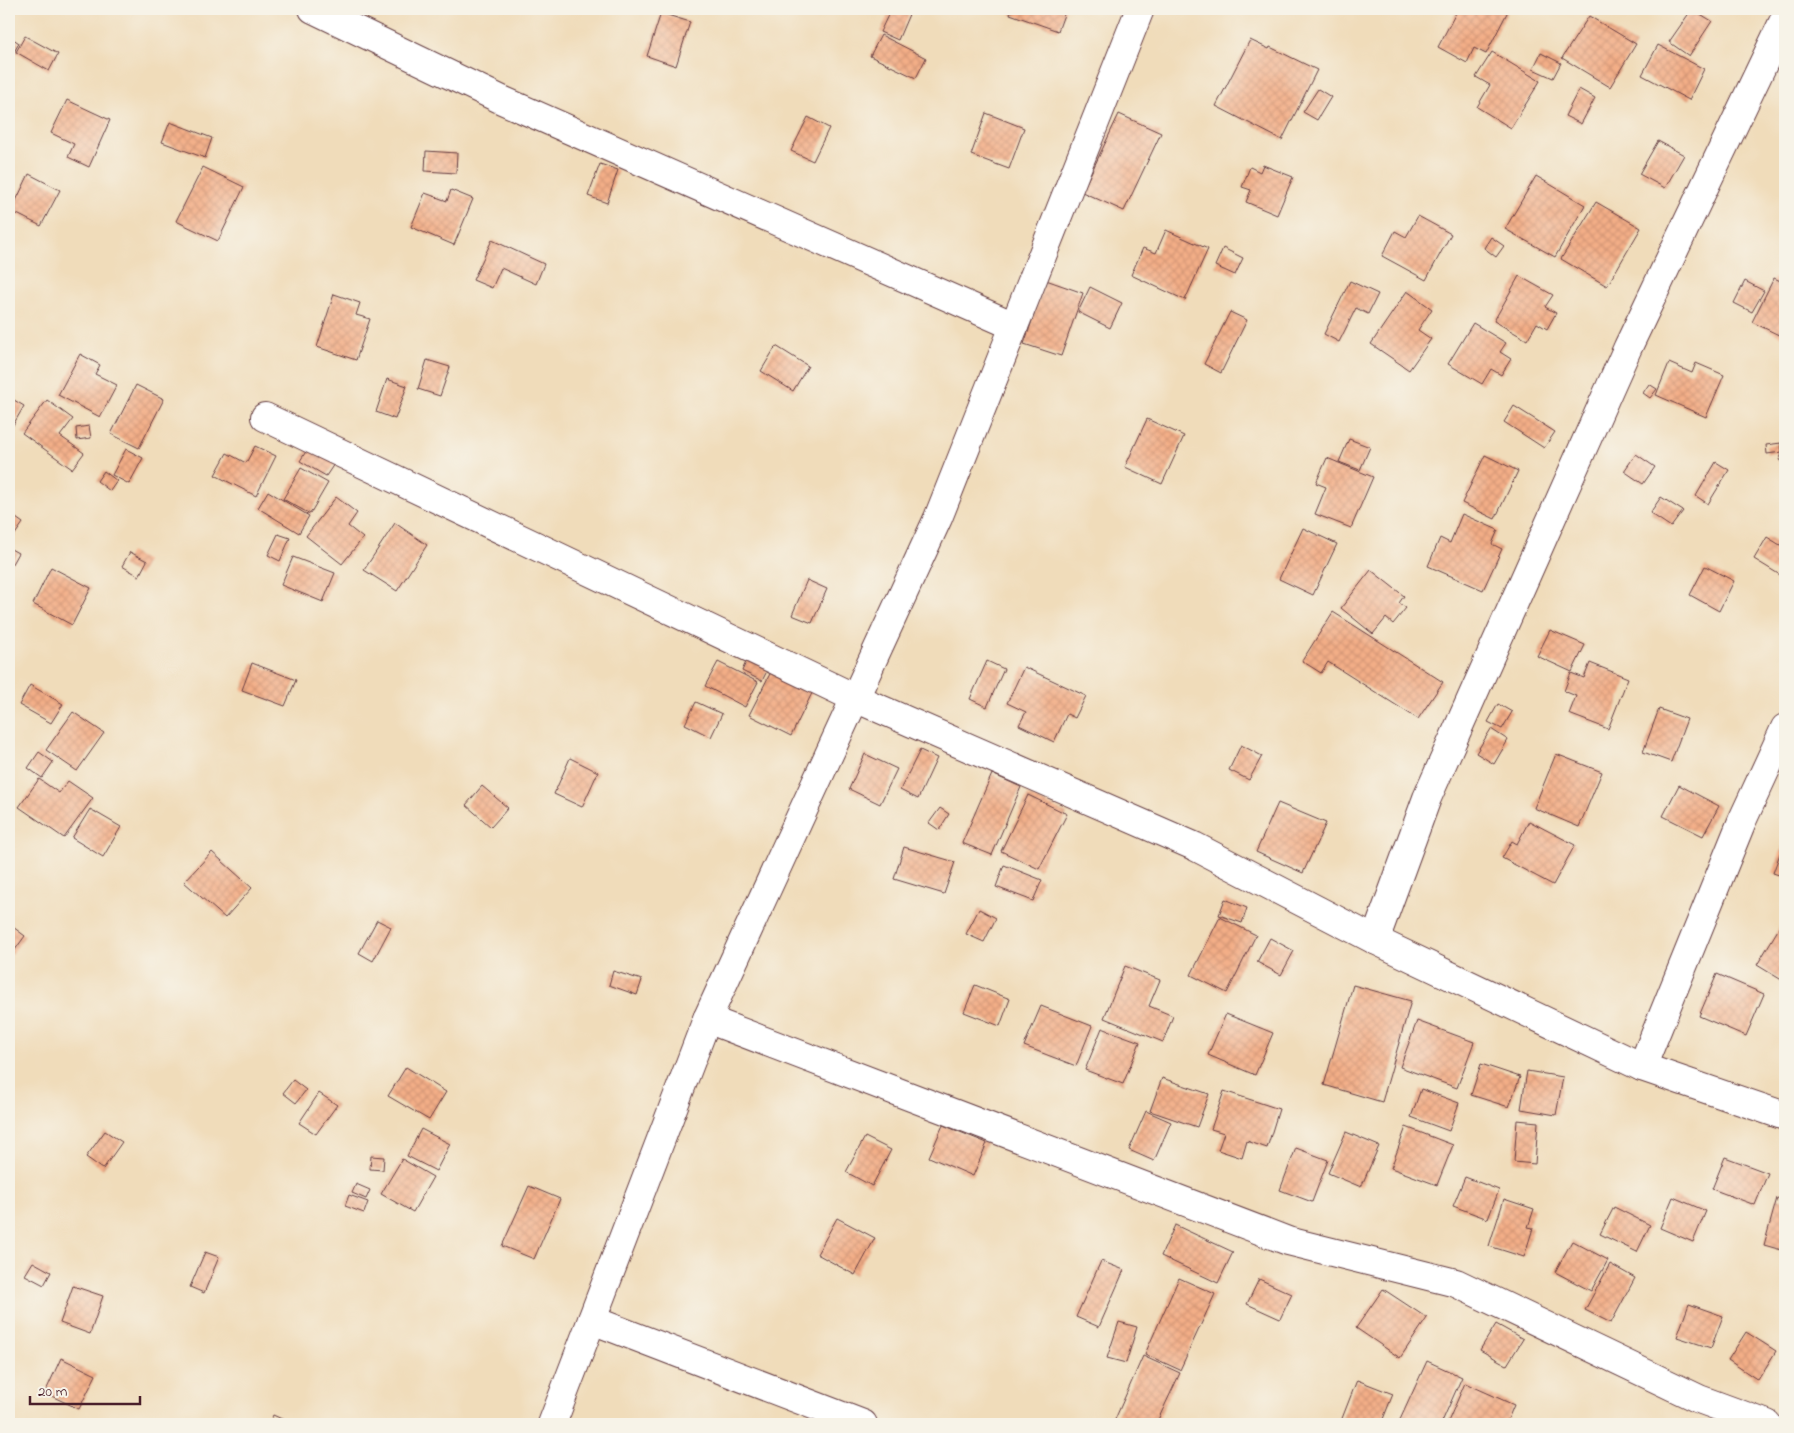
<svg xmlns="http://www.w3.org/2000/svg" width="1794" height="1433" font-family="'Indie Flower',sans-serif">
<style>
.building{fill:url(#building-cross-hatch)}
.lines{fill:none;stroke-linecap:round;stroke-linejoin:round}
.minor-casing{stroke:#633b40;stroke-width:30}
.minor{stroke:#fff;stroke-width:28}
</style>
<defs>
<pattern id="building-cross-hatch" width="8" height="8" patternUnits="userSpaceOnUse" patternTransform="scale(1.25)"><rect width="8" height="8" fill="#f3ae87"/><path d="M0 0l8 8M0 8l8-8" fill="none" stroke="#d29575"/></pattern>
</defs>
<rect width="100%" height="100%" fill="#f7f3e8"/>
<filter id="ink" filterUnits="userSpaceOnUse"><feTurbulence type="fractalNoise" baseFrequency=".02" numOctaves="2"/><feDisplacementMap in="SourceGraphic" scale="10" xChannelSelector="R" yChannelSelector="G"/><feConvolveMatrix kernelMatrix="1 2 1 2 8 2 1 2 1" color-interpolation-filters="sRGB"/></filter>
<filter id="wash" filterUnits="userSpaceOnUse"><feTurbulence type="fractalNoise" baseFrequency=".0096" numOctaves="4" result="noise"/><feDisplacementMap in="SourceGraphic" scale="20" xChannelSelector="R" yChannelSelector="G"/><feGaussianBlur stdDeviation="1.12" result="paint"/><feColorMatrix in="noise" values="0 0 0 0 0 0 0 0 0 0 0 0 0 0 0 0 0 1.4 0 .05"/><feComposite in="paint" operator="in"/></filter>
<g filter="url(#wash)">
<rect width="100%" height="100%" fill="#f0dcba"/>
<g id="blocks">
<!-- building -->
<g class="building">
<path d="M891 9H902L910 12 898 40 880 32Z"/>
<path d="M1012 9H1066L1058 31 1010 14Z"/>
<path d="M1458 9H1509L1486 54 1474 48 1467 63 1438 47Z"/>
<path d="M1692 9 1712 21 1689 56 1669 42Z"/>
<path d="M661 13 690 22 676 66 647 56Z"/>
<path d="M1589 16 1636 44 1610 87 1562 58Z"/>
<path d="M881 35 926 58 916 78 870 56Z"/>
<path d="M9 36 19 43 9 61Z"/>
<path d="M25 36 58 54 49 71 16 52Z"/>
<path d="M1250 40 1269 49 1270 47 1317 70 1282 140 1216 106Z"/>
<path d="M1658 45 1704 69 1689 100 1642 75Z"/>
<path d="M1492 52 1540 81 1511 128 1477 107 1490 85 1476 77Z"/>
<path d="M1541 53 1561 63 1553 78 1533 69Z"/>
<path d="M1318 89 1331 97 1317 120 1303 112Z"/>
<path d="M1579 89 1595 98 1581 124 1565 116Z"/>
<path d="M67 100 110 120 89 167 68 157 74 144 51 133Z"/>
<path d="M986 113 1024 128 1009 169 971 155Z"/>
<path d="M1119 114 1161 133 1124 211 1082 192Z"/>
<path d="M808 117 829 128 813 161 791 151Z"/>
<path d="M170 122 212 138 205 158 162 142Z"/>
<path d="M1658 141 1684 155 1665 188 1639 174Z"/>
<path d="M426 151 457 153 456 173 425 171Z"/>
<path d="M600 164 618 170 607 203 588 196Z"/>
<path d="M1263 165 1293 177 1277 215 1246 202 1251 190 1242 187 1250 167 1260 172Z"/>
<path d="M203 167 244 187 218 241 176 221Z"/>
<path d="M29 174 60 190 41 226 11 211Z"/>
<path d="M1536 176 1585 205 1555 257 1505 229Z"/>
<path d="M451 190 473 199 454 245 411 227 425 193 447 201Z"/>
<path d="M1596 202 1641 228 1607 286 1561 259Z"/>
<path d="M1418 216 1451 234 1426 280 1382 256 1395 231 1406 237Z"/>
<path d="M1166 230 1208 249 1185 300 1131 275 1143 248 1156 253Z"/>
<path d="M1491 237 1504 246 1496 257 1484 248Z"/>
<path d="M492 240 544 264 536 284 501 268 492 288 473 280Z"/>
<path d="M1223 248 1243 258 1235 275 1215 266Z"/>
<path d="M1519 276 1553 295 1545 307 1556 313 1547 329 1537 323 1527 340 1494 321Z"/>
<path d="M1774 278 1785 283V338L1752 322Z"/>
<path d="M1046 280 1083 293 1061 356 1024 344Z"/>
<path d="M1350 281 1378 294 1368 314 1356 308 1339 342 1324 334Z"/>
<path d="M1745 281 1764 291 1752 312 1734 303Z"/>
<path d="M1090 287 1122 303 1110 328 1078 312Z"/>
<path d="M1407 291 1432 309 1418 330 1431 339 1409 370 1371 344Z"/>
<path d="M334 294 360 303 356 315 370 319 356 360 317 347Z"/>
<path d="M1230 312 1247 320 1221 373 1204 364Z"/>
<path d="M1473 323 1506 343 1500 352 1511 359 1501 375 1491 369 1482 384 1448 364Z"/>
<path d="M776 346 808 366 793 391 761 371Z"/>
<path d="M80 354 100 365 95 374 117 385 100 417 58 395Z"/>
<path d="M427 360 450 367 440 396 418 389Z"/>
<path d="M1669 363 1692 373 1696 363 1724 375 1706 417 1656 395Z"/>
<path d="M387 379 407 386 395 419 376 412Z"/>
<path d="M1649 384 1657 389 1650 398 1643 393Z"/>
<path d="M136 385 164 399 139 448 111 434Z"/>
<path d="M9 397 24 406 9 432Z"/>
<path d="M47 400 73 419 60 436 84 453 72 469 22 433Z"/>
<path d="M1514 406 1555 432 1544 448 1504 422Z"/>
<path d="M1147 419 1184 436 1162 484 1125 467Z"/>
<path d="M89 426 91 438 77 440 76 428Z"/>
<path d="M1349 439 1370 447 1360 470 1339 462Z"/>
<path d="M1781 443 1782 452 1767 454 1766 445Z"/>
<path d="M310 445 336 461 326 476 300 461Z"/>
<path d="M255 446 276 456 256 496 215 475 227 453 246 463Z"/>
<path d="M1785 448V464L1779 460Z"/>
<path d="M126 449 143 458 129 484 112 475Z"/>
<path d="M1636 454 1655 467 1643 484 1624 471Z"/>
<path d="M1485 455 1518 471 1495 519 1462 503Z"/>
<path d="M1327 458 1373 477 1351 528 1315 514 1326 487 1316 483Z"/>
<path d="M1716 462 1729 470 1708 504 1696 496Z"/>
<path d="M301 468 328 483 310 514 283 499Z"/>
<path d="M104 471 117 481 110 491 97 481Z"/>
<path d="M268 491 309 516 299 533 258 508Z"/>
<path d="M336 497 357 513 348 526 363 538 342 564 306 536Z"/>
<path d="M1661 497 1683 511 1671 527 1650 513Z"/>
<path d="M9 513 23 523 9 543Z"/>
<path d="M1462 514 1498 530 1492 544 1502 549 1483 590 1428 566 1440 538 1450 543Z"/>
<path d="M395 523 427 545 397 591 364 570Z"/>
<path d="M1303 528 1337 544 1313 595 1279 579Z"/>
<path d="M278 534 290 538 280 561 268 555Z"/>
<path d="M1767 537 1785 548V578L1754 559Z"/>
<path d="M9 548 18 553 9 569Z"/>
<path d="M130 552 147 561 139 576 122 566Z"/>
<path d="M293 557 335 573 323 602 281 585Z"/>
<path d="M1705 566 1734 581 1719 611 1690 595Z"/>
<path d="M51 567 91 588 72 625 33 604Z"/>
<path d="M1371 570 1404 596 1399 603 1406 608 1393 624 1386 618 1373 634 1341 608Z"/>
<path d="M807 580 827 589 812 623 792 615Z"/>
<path d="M1333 612 1443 682 1418 719 1328 662 1321 673 1302 661Z"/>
<path d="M1550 630 1585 645 1572 672 1537 656Z"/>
<path d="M750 653 771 663 762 681 742 671Z"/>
<path d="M987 661 1004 669 987 707 970 699Z"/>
<path d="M718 662 758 682 745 707 705 686Z"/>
<path d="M252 663 296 680 285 706 242 690Z"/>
<path d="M1590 663 1628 678 1608 729 1569 714 1576 696 1564 691 1571 673 1584 678Z"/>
<path d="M775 664 816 685 791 736 749 715Z"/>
<path d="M1024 667 1086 696 1075 718 1067 714 1054 742 1019 725 1026 712 1007 703Z"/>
<path d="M30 685 63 704 51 723 19 705Z"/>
<path d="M696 702 722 714 711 737 685 724Z"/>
<path d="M1498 704 1512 712 1502 729 1488 722Z"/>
<path d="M1659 709 1687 719 1671 762 1643 752Z"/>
<path d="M73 712 104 733 77 771 46 750Z"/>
<path d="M1491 729 1508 740 1494 764 1476 753Z"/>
<path d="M1241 745 1262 756 1249 780 1229 770Z"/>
<path d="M920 750 937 758 918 799 900 790Z"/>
<path d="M39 752 53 762 42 778 28 768Z"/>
<path d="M865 754 897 769 880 804 849 789Z"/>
<path d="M1556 754 1602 772 1579 827 1534 808Z"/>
<path d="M570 758 598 772 582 807 554 794Z"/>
<path d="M992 774 1021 787 992 855 962 843Z"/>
<path d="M39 779 59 793 68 781 93 798 64 838 19 807Z"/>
<path d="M1679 785 1719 806 1703 836 1663 816Z"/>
<path d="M482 786 508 808 491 827 466 805Z"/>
<path d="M1028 795 1067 814 1039 869 1001 851Z"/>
<path d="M1278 803 1326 823 1303 873 1256 852Z"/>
<path d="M940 808 949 814 939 830 929 823Z"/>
<path d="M90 809 121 827 103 857 72 838Z"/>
<path d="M1529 821 1575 845 1553 885 1502 858 1512 841 1517 844Z"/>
<path d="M1785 840V877L1773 873Z"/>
<path d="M904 847 955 862 944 894 894 879Z"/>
<path d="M212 852 252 888 225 918 184 882Z"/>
<path d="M1004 865 1042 880 1033 901 996 887Z"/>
<path d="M1225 899 1247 908 1242 923 1219 915Z"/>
<path d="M979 909 996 918 984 942 966 934Z"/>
<path d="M1220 917 1256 935 1227 993 1191 975Z"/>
<path d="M377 920 391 927 373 961 359 953Z"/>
<path d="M1782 923 1785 925V982L1757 965Z"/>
<path d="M9 924 25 936 9 958Z"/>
<path d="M1270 938 1294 951 1281 975 1257 962Z"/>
<path d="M1125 966 1160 980 1149 1006 1173 1016 1163 1042 1104 1018Z"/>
<path d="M613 971 642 980 637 995 609 985Z"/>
<path d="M1717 974 1764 994 1746 1036 1699 1016Z"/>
<path d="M975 985 1010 999 1000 1026 964 1012Z"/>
<path d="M1353 985 1411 1001 1382 1102 1324 1085Z"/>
<path d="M1041 1006 1092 1026 1076 1066 1024 1046Z"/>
<path d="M1226 1014 1273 1033 1255 1075 1208 1055Z"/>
<path d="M1417 1021 1474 1042 1457 1088 1400 1067Z"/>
<path d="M1102 1028 1140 1042 1123 1084 1085 1070Z"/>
<path d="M1481 1064 1520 1077 1509 1107 1471 1095Z"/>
<path d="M406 1067 446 1092 429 1120 388 1096Z"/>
<path d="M1527 1071 1563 1077 1556 1115 1521 1109Z"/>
<path d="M1162 1078 1209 1094 1197 1127 1150 1111Z"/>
<path d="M293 1080 306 1090 296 1103 283 1093Z"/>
<path d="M1421 1089 1459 1103 1449 1131 1411 1117Z"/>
<path d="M1224 1091 1279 1109 1267 1148 1247 1141 1242 1158 1218 1150 1224 1133 1211 1129Z"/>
<path d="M319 1093 337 1105 316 1134 299 1123Z"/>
<path d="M1146 1111 1171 1122 1154 1161 1129 1150Z"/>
<path d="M1517 1120 1538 1122 1535 1164 1514 1162Z"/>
<path d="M943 1125 987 1143 973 1176 929 1157Z"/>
<path d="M1406 1127 1453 1145 1437 1185 1391 1168Z"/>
<path d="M421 1129 450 1144 436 1171 407 1156Z"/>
<path d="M105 1131 122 1142 103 1169 86 1157Z"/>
<path d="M1346 1132 1379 1146 1361 1187 1328 1173Z"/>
<path d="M865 1137 891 1150 872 1186 846 1172Z"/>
<path d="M1296 1148 1328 1160 1312 1202 1280 1190Z"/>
<path d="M371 1156 384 1157 383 1170 370 1169Z"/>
<path d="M1725 1157 1768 1173 1755 1205 1712 1189Z"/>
<path d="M402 1159 433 1177 413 1212 381 1194Z"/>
<path d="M1465 1177 1499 1190 1488 1219 1453 1206Z"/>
<path d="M356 1184 370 1190 366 1199 352 1193Z"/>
<path d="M529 1186 560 1199 534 1259 502 1246Z"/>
<path d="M349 1195 368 1202 364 1213 345 1206Z"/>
<path d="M1673 1197 1706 1211 1693 1242 1660 1228Z"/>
<path d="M1777 1198 1785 1200V1251L1764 1245Z"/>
<path d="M1504 1199 1534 1209 1528 1227 1533 1228 1524 1257 1489 1246Z"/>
<path d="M1614 1207 1650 1225 1637 1252 1600 1234Z"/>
<path d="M837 1218 875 1238 855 1275 817 1254Z"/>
<path d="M1175 1225 1233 1252 1218 1283 1161 1256Z"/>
<path d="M1572 1241 1608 1260 1591 1291 1555 1272Z"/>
<path d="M205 1252 219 1257 204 1293 190 1287Z"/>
<path d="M1101 1261 1124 1270 1099 1327 1076 1317Z"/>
<path d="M33 1262 51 1272 44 1285 25 1275Z"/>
<path d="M1610 1264 1635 1278 1611 1323 1585 1310Z"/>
<path d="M1179 1278 1215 1294 1180 1370 1145 1354Z"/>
<path d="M1259 1279 1292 1294 1280 1319 1247 1304Z"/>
<path d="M73 1286 103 1296 90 1334 60 1323Z"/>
<path d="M1383 1289 1427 1318 1400 1358 1356 1328Z"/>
<path d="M1689 1304 1723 1316 1711 1348 1677 1337Z"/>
<path d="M1119 1322 1137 1327 1126 1363 1107 1358Z"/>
<path d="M1496 1324 1523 1339 1507 1365 1480 1350Z"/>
<path d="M1746 1332 1776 1351 1758 1380 1728 1360Z"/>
<path d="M1143 1356 1180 1373 1156 1424H1113Z"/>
<path d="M61 1358 96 1375 79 1409 45 1393Z"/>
<path d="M1427 1361 1462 1377 1441 1424H1404L1399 1422Z"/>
<path d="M1357 1380 1393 1394 1381 1424H1349L1341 1421Z"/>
<path d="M1465 1383 1514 1405 1506 1424H1447Z"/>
<path d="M273 1415 293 1424H269Z"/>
</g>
</g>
</g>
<g filter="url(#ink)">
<use href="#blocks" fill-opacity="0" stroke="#633b40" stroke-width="1"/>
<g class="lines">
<!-- minor casing -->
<g class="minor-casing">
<g id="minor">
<path d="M313 9 502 100 1014 326"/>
<path d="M265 417 855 698 1194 846 1375 940 1642 1067 1785 1116"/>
<path d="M1375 940 1427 798 1628 347 1785 18"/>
<path d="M707 1019 1288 1241 1456 1283 1699 1399 1767 1424"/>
<path d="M1642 1067 1742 821 1785 728"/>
<path d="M592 1320 863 1424"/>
<path d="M552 1424 707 1019 938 518 1140 9"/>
</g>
</g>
<!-- minor -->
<use href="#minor" class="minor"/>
</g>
</g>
<!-- margin -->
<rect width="1794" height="1433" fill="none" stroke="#f7f3e8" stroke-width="30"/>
<!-- scale -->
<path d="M30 1396v8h110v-8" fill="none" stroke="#4a1f2b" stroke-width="2.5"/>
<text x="38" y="1396" font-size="15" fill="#4a1f2b" stroke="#f7f3e8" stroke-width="4" paint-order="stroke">20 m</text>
</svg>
